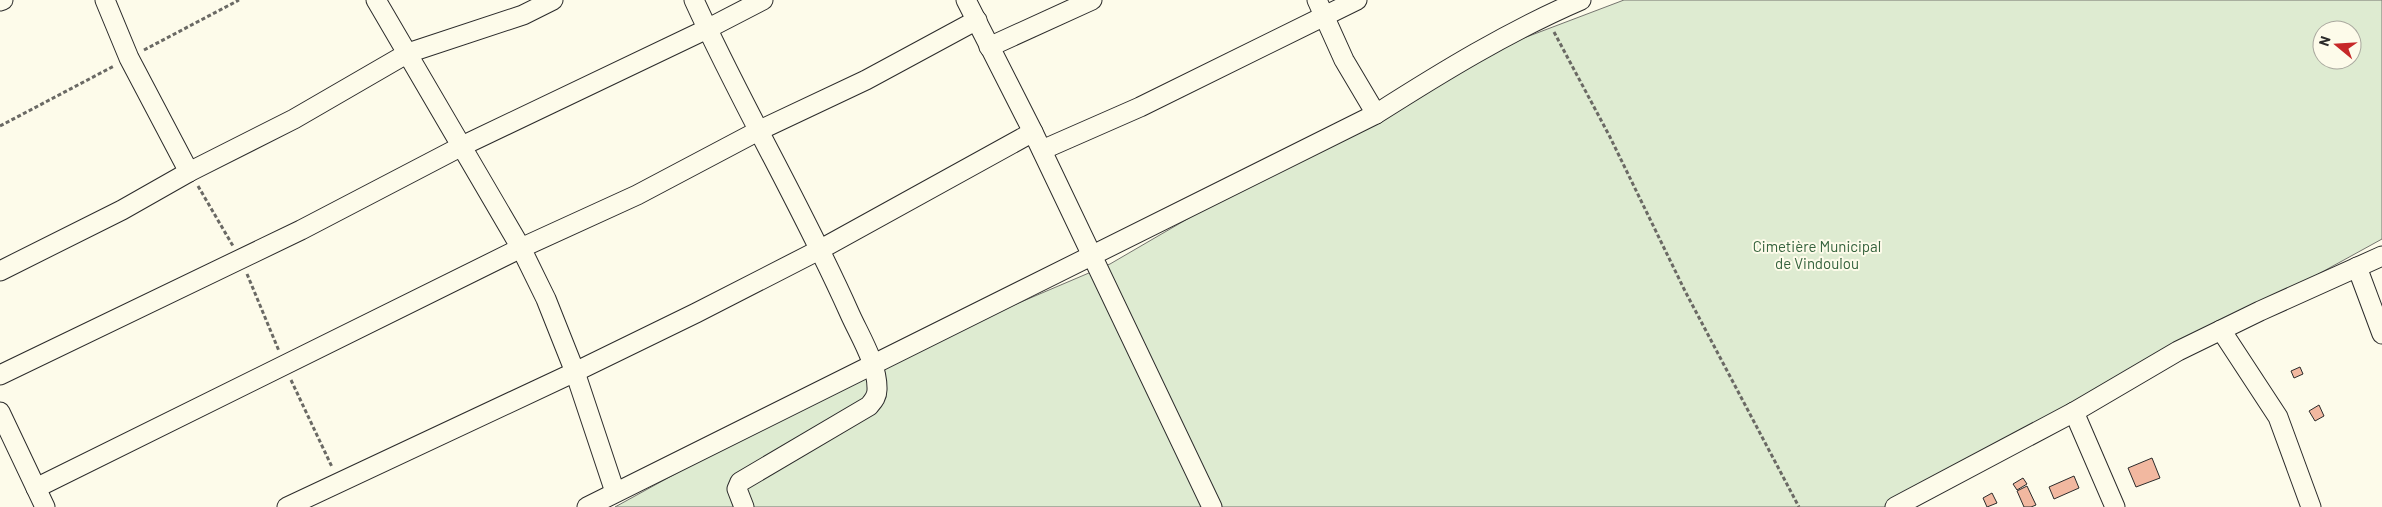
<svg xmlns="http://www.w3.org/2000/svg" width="2382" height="507" font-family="Barlow,sans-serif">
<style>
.green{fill:#deebd1;stroke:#74746e;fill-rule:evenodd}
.building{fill:#f2b8a0;stroke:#2b2b2b}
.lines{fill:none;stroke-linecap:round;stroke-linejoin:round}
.minor-casing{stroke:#2b2b2b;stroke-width:21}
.path{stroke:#6a6964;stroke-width:3;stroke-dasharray:4 2.5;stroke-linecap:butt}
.minor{stroke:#fdfbea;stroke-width:19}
.labels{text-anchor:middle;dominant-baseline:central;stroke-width:4;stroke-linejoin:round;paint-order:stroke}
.park-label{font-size:15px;fill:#34623c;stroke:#fdfbea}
</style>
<rect width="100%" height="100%" fill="#fdfbea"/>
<!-- green -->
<path class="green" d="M1624 0H2382V239L1895 507H615L873 365 1110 264 1450 66ZM2322 30H2352V60H2322Z"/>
<!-- building -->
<g class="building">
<path d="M2300 367 2303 374 2294 378 2291 371Z"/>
<path d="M2319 405 2324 416 2315 421 2309 411Z"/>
<path d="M2152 458 2160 478 2136 487 2128 468Z"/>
<path d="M2074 476 2079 488 2054 499 2049 487Z"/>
<path d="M2023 478 2027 484 2017 490 2013 484Z"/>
<path d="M2027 486 2036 505 2031 507H2024L2017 491Z"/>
<path d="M1992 493 1997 503 1987 507 1983 498Z"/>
</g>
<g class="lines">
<!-- minor casing -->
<g class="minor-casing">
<g id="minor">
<path d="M105 0 129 58 189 172"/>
<path d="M376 0 521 248 546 299 575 372 615 492"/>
<path d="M694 0C742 106 802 206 849 312 859 335 878 364 877 390 877 397 873 401 869 406L740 482 737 489 744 507"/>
<path d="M966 0 1033 132 1212 507"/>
<path d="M1317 0 1344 60 1376 114"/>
<path d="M0 1 3 0"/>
<path d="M989 47 1092 0"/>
<path d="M1042 150 1140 107 1357 0"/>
<path d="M2357 267 2382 334"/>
<path d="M0 271 122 210 189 172 294 119 408 53 523 15 553 0"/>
<path d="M2221 330 2278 417 2311 507"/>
<path d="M0 375 301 230 462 146 707 29 763 0"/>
<path d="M0 412 45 507"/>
<path d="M2074 412 2115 507"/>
<path d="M36 488 521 248 637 195 758 131 866 80 977 20"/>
<path d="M287 507 575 372 696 313 821 249 1033 132"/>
<path d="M587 507 1376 114C1442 72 1509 31 1581 0"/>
<path d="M1895 507 2074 412 2178 351 2260 311 2382 256"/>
</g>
</g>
<!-- path -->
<g class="path">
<path d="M1554 32 1610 137 1685 291 1799 507"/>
<path d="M144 50 239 0"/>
<path d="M0 126 114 66"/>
<path d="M198 186 233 246"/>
<path d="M247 274 279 351"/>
<path d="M291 380 332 467"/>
</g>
<!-- minor -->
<use href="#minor" class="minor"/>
</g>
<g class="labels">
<!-- park labels -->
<g class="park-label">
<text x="1817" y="246">Cimetière Municipal<tspan x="1817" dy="17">de Vindoulou</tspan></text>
</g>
</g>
<!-- north arrow -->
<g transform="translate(2337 45) rotate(288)"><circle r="24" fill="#fdfbea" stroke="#a9a89e"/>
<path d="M0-4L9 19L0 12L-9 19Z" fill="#c62828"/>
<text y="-8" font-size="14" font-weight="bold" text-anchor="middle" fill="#2b2b2b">N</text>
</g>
</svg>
